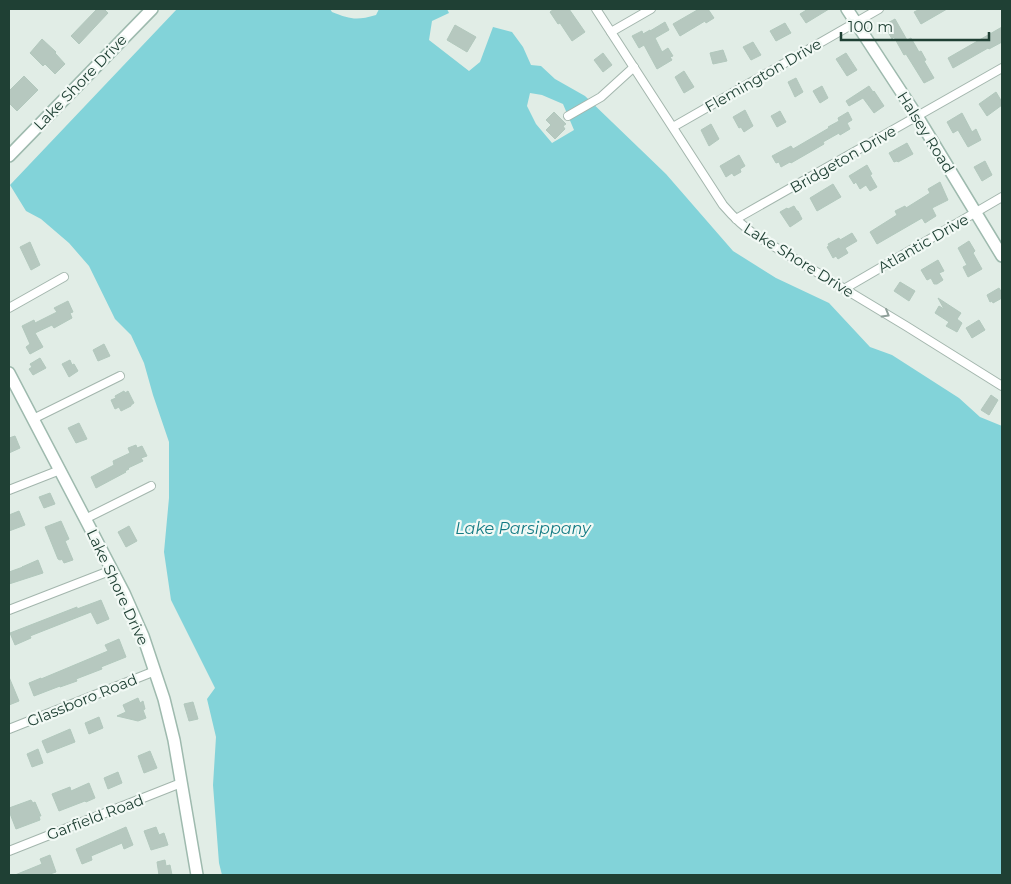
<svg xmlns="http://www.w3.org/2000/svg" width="1011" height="884" font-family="Montserrat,sans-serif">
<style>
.water{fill:#82d3d9;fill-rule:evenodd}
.building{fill:#b6c8bf;stroke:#b2c8bd}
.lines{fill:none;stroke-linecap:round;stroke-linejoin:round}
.street-casing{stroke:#a3b6ad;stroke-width:10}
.secondary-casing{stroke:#9ebaae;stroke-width:14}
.street{stroke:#fff;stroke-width:8}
.secondary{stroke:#fff;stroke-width:11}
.oneway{stroke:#8fa09a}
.labels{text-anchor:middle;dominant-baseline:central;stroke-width:4.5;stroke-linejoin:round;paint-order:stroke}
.street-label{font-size:15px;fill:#1f4034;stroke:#f2f9f5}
.water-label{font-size:16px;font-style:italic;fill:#127a83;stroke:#f2f9f5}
</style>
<rect width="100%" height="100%" fill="#e1ede6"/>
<!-- water -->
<path class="water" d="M177 9H330L332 12C350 19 356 21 376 15L379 9H447L449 13 432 21 429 40 469 71 480 62 493 27 512 32 523 47 531 65 541 66 555 79 585 96 666 174 733 251 776 278 829 303 870 347 892 355 959 398 980 417 1002 426V875H222L219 863 213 785 216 737 207 699 215 688 171 600 164 552 169 498V442L153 395 144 363 131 335 115 319 89 266 69 243 41 219 26 211 10 185ZM530 93 542 95 563 104 574 130 552 143 536 124 527 106Z"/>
<!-- building -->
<g class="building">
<path d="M97 9H104L108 13 79 44 71 36Z"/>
<path d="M554 9H569L585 32 572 41 560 23 558 24 550 12Z"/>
<path d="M699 9H708L714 18 706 23 705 21 680 36 673 24Z"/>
<path d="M808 9H829L806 23 800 14Z"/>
<path d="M920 9H947L921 24 914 12Z"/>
<path d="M895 19 907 40 911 38 919 52 921 51 926 60 924 61 934 78 924 83 906 54 904 55 894 37 892 39 884 25Z"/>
<path d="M665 22 669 30 655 38 662 52 668 48 673 56 670 57 672 60 657 69 644 45 639 48 632 36 642 31 643 34 650 30V31Z"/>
<path d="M785 23 791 33 776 41 770 31Z"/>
<path d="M455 25 476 37 467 52 447 40Z"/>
<path d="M1002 27V42L989 49 988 48 953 68 948 58Z"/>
<path d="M42 39 56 52 55 53 65 64 55 74 45 64 43 66 30 53Z"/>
<path d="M753 42 761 55 751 60 743 47Z"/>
<path d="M723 50 727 61 713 64 710 53Z"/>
<path d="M603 53 612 65 603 72 594 60Z"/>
<path d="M846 53 857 70 847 76 836 59Z"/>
<path d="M684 71 694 87 684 93 675 77Z"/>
<path d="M24 76 38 90 17 111 9 103V91Z"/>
<path d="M796 78 803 92 795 97 788 82Z"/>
<path d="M822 86 828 98 820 103 813 91Z"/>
<path d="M869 86 873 92 874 91 884 106 874 113 863 98 849 106 846 101Z"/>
<path d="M996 92 1002 102V105L987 116 979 104Z"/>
<path d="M745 110 753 126 744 132 741 127 739 128 733 117Z"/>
<path d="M780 111 786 122 777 127 771 116Z"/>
<path d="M554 112 566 124 563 126 565 129 555 139 546 130 551 125 546 120Z"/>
<path d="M848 112 852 120 847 123 850 129 840 135 839 133 823 142 824 144 791 163 790 162 781 167 779 162 776 163 772 156 791 146 793 149 829 128 828 127 839 121 838 118Z"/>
<path d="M962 113 972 132 976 129 981 140 968 147 958 130 953 133 947 122Z"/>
<path d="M711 124 719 139 709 146 701 130Z"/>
<path d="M907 143 913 154 898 162 897 161 894 162 889 153Z"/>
<path d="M739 155 745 166 740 169 741 172 734 176 732 173 726 177 720 166Z"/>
<path d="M985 161 992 175 982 181 974 167Z"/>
<path d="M867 165 872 174 870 175 877 187 870 191 866 185 860 189 856 182 854 184 849 176Z"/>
<path d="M940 182 948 200 932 208 936 216 925 223 922 218 877 244 870 232 897 215 895 211 905 206 906 208 930 193 928 189Z"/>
<path d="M833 184 841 197 817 211 810 198Z"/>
<path d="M794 206 797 211H798L802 219 790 227 780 212 787 208 788 209Z"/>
<path d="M852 233 857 241 845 248 848 253 838 259 836 256 833 258 827 247 829 246 828 244 839 238 840 240Z"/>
<path d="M969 241 975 251 973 253 982 269 968 277 963 267 967 265 958 248Z"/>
<path d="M30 242 40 265 31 270 20 247Z"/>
<path d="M938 260 944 271 939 273 943 280 937 284H934L931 278 927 280 921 270Z"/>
<path d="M900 282 915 291 909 301 894 291Z"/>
<path d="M999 288 1002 293V298L993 303 992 301 990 302 987 295Z"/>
<path d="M938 298 961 313 957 319 962 323 957 332 946 326 949 322 935 313 939 306 944 309Z"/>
<path d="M68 301 73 312 70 313 72 318 54 328 52 325 35 333 43 347 30 354 26 347 30 344 22 326 34 320 35 323 57 312 54 308Z"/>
<path d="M979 320 985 330 972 338 966 328Z"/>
<path d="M104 344 110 356 98 361 93 350Z"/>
<path d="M40 358 46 368 33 375 29 369 32 367 30 364Z"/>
<path d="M70 360 72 365 74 364 78 371 69 377 62 364Z"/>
<path d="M124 391 125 393 128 391 134 403 131 405V406L121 411 119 407 115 409 111 400 116 398 115 396Z"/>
<path d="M991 395 998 400 989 415 981 410Z"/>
<path d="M79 423 87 439 76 443 68 428Z"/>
<path d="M15 436 20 448 9 453V438Z"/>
<path d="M136 445 137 448 142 446 147 456 141 458 143 461 128 468 129 469 125 471 126 472 96 488 91 477 114 465 113 461 130 453 128 448Z"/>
<path d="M50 493 55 504 44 508 39 497Z"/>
<path d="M19 511 25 525 9 531V515Z"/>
<path d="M61 521 69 539 65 541 73 560 64 563 62 559 60 560 58 559 45 527Z"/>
<path d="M129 526 137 541 126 547 118 532Z"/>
<path d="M38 560 43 573 9 584V572L23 567H22Z"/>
<path d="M101 600 109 619 97 624 91 612 30 636 31 638 15 645 10 633 77 607V609Z"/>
<path d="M119 639 126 657 101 667 102 669 76 679 77 681 60 687V686L34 696 29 683 41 678V679L108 651 105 645Z"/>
<path d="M9 677 19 701 9 705Z"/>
<path d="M138 698 140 703 143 701 145 709 143 710 146 718 138 721 117 716 126 712 123 705Z"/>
<path d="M193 702 198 719 189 721 184 704Z"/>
<path d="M99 717 103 728 89 734 85 723Z"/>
<path d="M70 729 75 742 47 753 42 741Z"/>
<path d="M38 749 43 763 32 767 27 754Z"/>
<path d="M150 751 157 768 144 773 138 756Z"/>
<path d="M118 772 122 783 108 789 104 778Z"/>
<path d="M89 783 95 798 86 802 85 801 59 811 52 794 70 787 71 791Z"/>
<path d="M31 800 33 803 35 802 41 816H39L40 820 16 829 9 811V808Z"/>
<path d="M126 827 133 845 124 849 122 843 91 856 92 860 82 864 76 849Z"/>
<path d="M156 827 159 835 164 833 168 845 151 850 144 831Z"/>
<path d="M50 855 56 872 47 875H15L42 864 40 859Z"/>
<path d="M165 860 166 866 170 865 172 875H159L157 862Z"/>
</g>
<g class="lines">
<!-- street casing -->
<g class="street-casing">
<g id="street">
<path d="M596 9 723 205C734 218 746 229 760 238L906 326 1002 386"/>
<path d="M611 32 651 9"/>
<path d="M568 116 601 97 634 67"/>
<path d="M673 127 879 9"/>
<path d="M736 219 1002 68"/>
<path d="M844 289 1002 197"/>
<path d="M9 308 64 277"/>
<path d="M33 419 120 376"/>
<path d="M9 490 60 470"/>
<path d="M85 519 151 486"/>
<path d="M9 610 112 570"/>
<path d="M9 729 155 671"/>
<path d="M9 851 181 783"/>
</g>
</g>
<!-- secondary casing -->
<g class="secondary-casing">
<g id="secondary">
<path d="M847 9 917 116 1002 256"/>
<path d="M9 156 152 9"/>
<path d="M9 373 124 593 143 636 164 699 174 740 197 875"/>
</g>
</g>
<!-- street -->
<use href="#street" class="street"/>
<!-- secondary -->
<use href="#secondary" class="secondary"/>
</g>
<!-- one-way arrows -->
<defs><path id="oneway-chevron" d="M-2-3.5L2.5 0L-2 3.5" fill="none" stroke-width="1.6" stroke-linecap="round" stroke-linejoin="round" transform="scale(1.25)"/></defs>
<use class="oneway" href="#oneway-chevron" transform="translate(886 314) rotate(30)"/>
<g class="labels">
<!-- street labels -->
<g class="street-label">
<text transform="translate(763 75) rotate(-30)">Flemington Drive</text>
<text transform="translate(80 82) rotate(-46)">Lake Shore Drive</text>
<text transform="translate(926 132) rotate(58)">Halsey Road</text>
<text transform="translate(843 159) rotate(-30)">Bridgeton Drive</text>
<text transform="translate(923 243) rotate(-30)">Atlantic Drive</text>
<text transform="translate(799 260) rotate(32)">Lake Shore Drive</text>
<text transform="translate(118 587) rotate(65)">Lake Shore Drive</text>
<text transform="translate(82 700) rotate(-22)">Glassboro Road</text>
<text transform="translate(95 817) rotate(-21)">Garfield Road</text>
</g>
<!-- water labels -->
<g class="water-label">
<text x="523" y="528">Lake Parsippany</text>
</g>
</g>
<!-- border -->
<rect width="1011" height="884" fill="none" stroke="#1f4034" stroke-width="20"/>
<!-- scale -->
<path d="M841 32v8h148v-8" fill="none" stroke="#1f4034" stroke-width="2.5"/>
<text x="848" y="32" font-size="15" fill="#1f4034" stroke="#f2f9f5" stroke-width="4" paint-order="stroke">100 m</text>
</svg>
